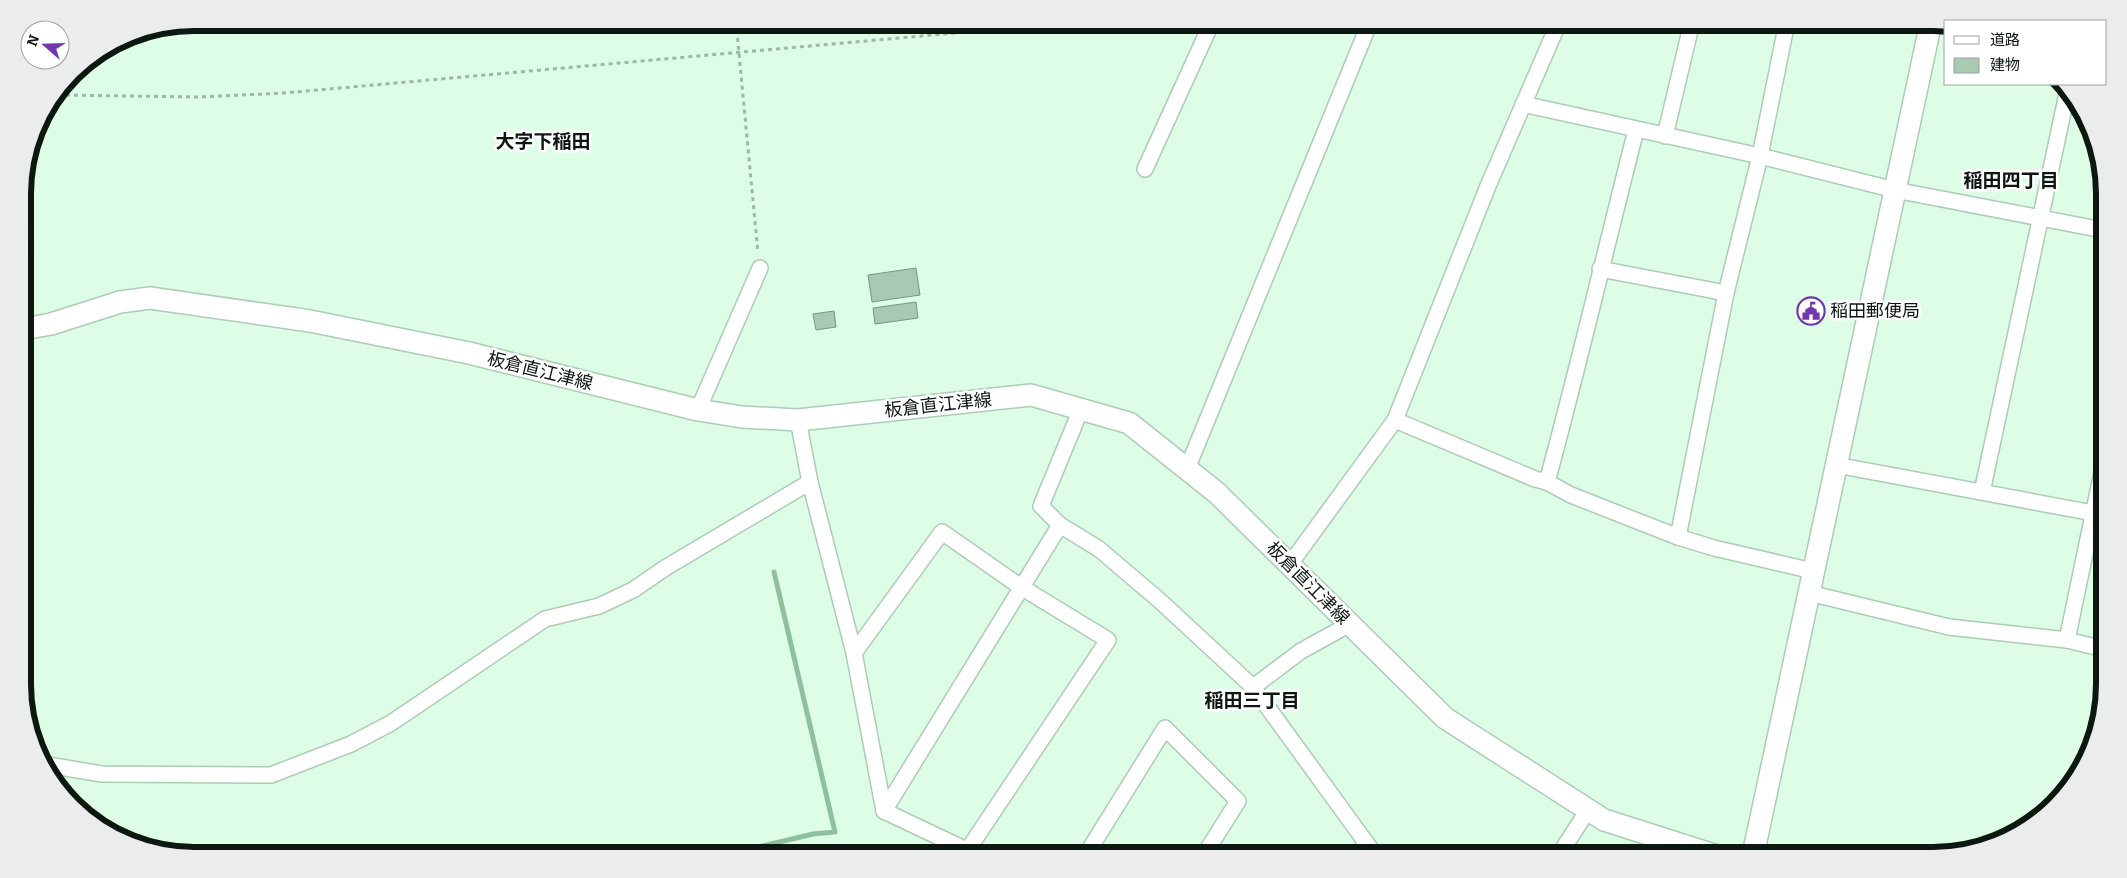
<svg xmlns="http://www.w3.org/2000/svg" width="2127" height="878" font-family="Bitter,'Noto Sans JP',serif">
<style>
.lines{fill:none;stroke-linecap:round;stroke-linejoin:round}
.stream{stroke:#8fc09d;stroke-width:5}
.building{fill:#aac9b3;stroke:#789580}
.street-casing{stroke:#adccb5;stroke-width:18}
.secondary-casing{stroke:#adccb5;stroke-width:24}
.path{stroke:#9eb8a5;stroke-width:3;stroke-dasharray:4 4;stroke-linecap:butt}
.street{stroke:#fff;stroke-width:15}
.secondary{stroke:#fff;stroke-width:21}
.labels{text-anchor:middle;dominant-baseline:central;stroke-width:5;stroke-linejoin:round;paint-order:stroke}
.poi-label{font-size:18px;fill:#0b170f;stroke:#fff;text-anchor:start}
.street-label{font-size:18px;fill:#0b170f;stroke:#fff}
.neighbourhood-label{font-size:19px;font-weight:bold;fill:#0b170f;stroke:#fff}
.rim{fill:none;stroke:#0b170f;stroke-width:6}
</style>
<rect width="100%" height="100%" fill="#ddfde6"/>
<g class="lines">
<!-- stream -->
<path class="stream" d="M725 855 813 834 835 832 774 572"/>
</g>
<!-- building -->
<g class="building">
<path d="M916 268 920 295 872 302 868 275Z"/>
<path d="M916 302 918 318 875 324 873 308Z"/>
<path d="M834 311 836 327 816 330 813 314Z"/>
</g>
<g class="lines">
<!-- street casing -->
<g class="street-casing">
<g id="street">
<path d="M1523 104 1760 156 1895 190 2103 230"/>
<path d="M1665 136 1692 22"/>
<path d="M1145 169 1212 22"/>
<path d="M1600 269 1726 293"/>
<path d="M1081 409 1041 506 1060 525 1099 549 1159 600 1253 687 1375 855"/>
<path d="M698 410 760 268"/>
<path d="M798 420 810 482 854 653 884 811"/>
<path d="M1395 420 1535 479 1547 482 1571 495 1678 537 1714 548 1813 571"/>
<path d="M1836 465 2104 515"/>
<path d="M1187 469 1370 22"/>
<path d="M1547 482C1579 365 1606 247 1636 130"/>
<path d="M1982 492 2068 89"/>
<path d="M1678 537 1726 293 1760 156 1787 22"/>
<path d="M1290 564 1395 420 1488 186 1559 22"/>
<path d="M1809 593 1949 627 2067 640 2104 649"/>
<path d="M2067 640 2104 462"/>
<path d="M854 653 942 532 1021 587 1108 640 967 851"/>
<path d="M1253 687 1301 651 1350 624"/>
<path d="M48 765 102 774 271 775 351 744 391 723 545 619 599 606 633 590 665 568 810 482"/>
<path d="M884 811 1060 525"/>
<path d="M884 811 977 855"/>
<path d="M1086 855 1165 728 1238 801 1204 855"/>
<path d="M1355 855 1367 844"/>
<path d="M1559 855 1588 810"/>
</g>
</g>
<!-- secondary casing -->
<g class="secondary-casing">
<g id="secondary">
<path d="M23 329 51 324 120 302 150 298 310 321 469 353 698 410 742 417 798 420 1031 395 1129 423 1217 493 1445 718 1604 820 1714 855"/>
<path d="M1753 855 1931 22"/>
</g>
</g>
<!-- path -->
<g class="path">
<path d="M736 22 758 253"/>
<path d="M58 95 198 97 284 93 1078 22"/>
<path d="M779 855 829 847 845 855"/>
</g>
<!-- street -->
<use href="#street" class="street"/>
<!-- secondary -->
<use href="#secondary" class="secondary"/>
</g>
<!-- icons -->
<defs>
<g id="civic-ring" transform="scale(1.4375)"><circle r="9.5" fill="#fff" stroke="#7337ad" stroke-width="1.5"/><path d="M-.6-6.5H3V-4.5H.6V-3L4-1V1h2V6H-6V1h2V-1L-.6-3ZM-1.2 2.5V6h2.4V2.5Z" fill="#7337ad"/></g>
</defs>
<g fill-rule="evenodd">
<use href="#civic-ring" x="1811" y="311"/>
</g>
<g class="labels">
<!-- poi labels -->
<g class="poi-label">
<text x="1830" y="311">稲田郵便局</text>
</g>
<!-- street labels -->
<g class="street-label">
<text transform="translate(540 371) rotate(14)">板倉直江津線</text>
<text transform="translate(938 405) rotate(-6)">板倉直江津線</text>
<text transform="translate(1308 583) rotate(45)">板倉直江津線</text>
</g>
<!-- neighbourhood labels -->
<g class="neighbourhood-label">
<text x="543" y="141">大字下稲田</text>
<text x="2011" y="180">稲田四丁目</text>
<text x="1252" y="700">稲田三丁目</text>
</g>
</g>
<!-- crop -->
<path d="M0 0H2127V878H0ZM194 31H1933A163 163 0 0 1 2096 194V684A163 163 0 0 1 1933 847H194A163 163 0 0 1 31 684V194A163 163 0 0 1 194 31Z" fill="#ebecec" fill-rule="evenodd"/>
<path class="rim" d="M194 31H1933A163 163 0 0 1 2096 194V684A163 163 0 0 1 1933 847H194A163 163 0 0 1 31 684V194A163 163 0 0 1 194 31Z"/>
<!-- legend -->
<rect x="1944" y="20" width="162" height="65" fill="#ffffff" stroke="#9da29f"/>
<rect x="1954" y="36" width="25" height="8" fill="#ffffff" stroke="#9da29f"/>
<text x="1990" y="45" font-size="15" fill="#0b170f">道路</text>
<rect x="1954" y="58" width="25" height="15" fill="#aac9b3" stroke="#9da29f"/>
<text x="1990" y="70" font-size="15" fill="#0b170f">建物</text>
<!-- north arrow -->
<g transform="translate(45 45) rotate(290)"><circle r="24" fill="#ffffff" stroke="#9da29f"/>
<path d="M0-4L9 19L0 12L-9 19Z" fill="#7337ad"/>
<text y="-8" font-size="14" font-weight="bold" text-anchor="middle" fill="#0b170f">N</text>
</g>
</svg>
